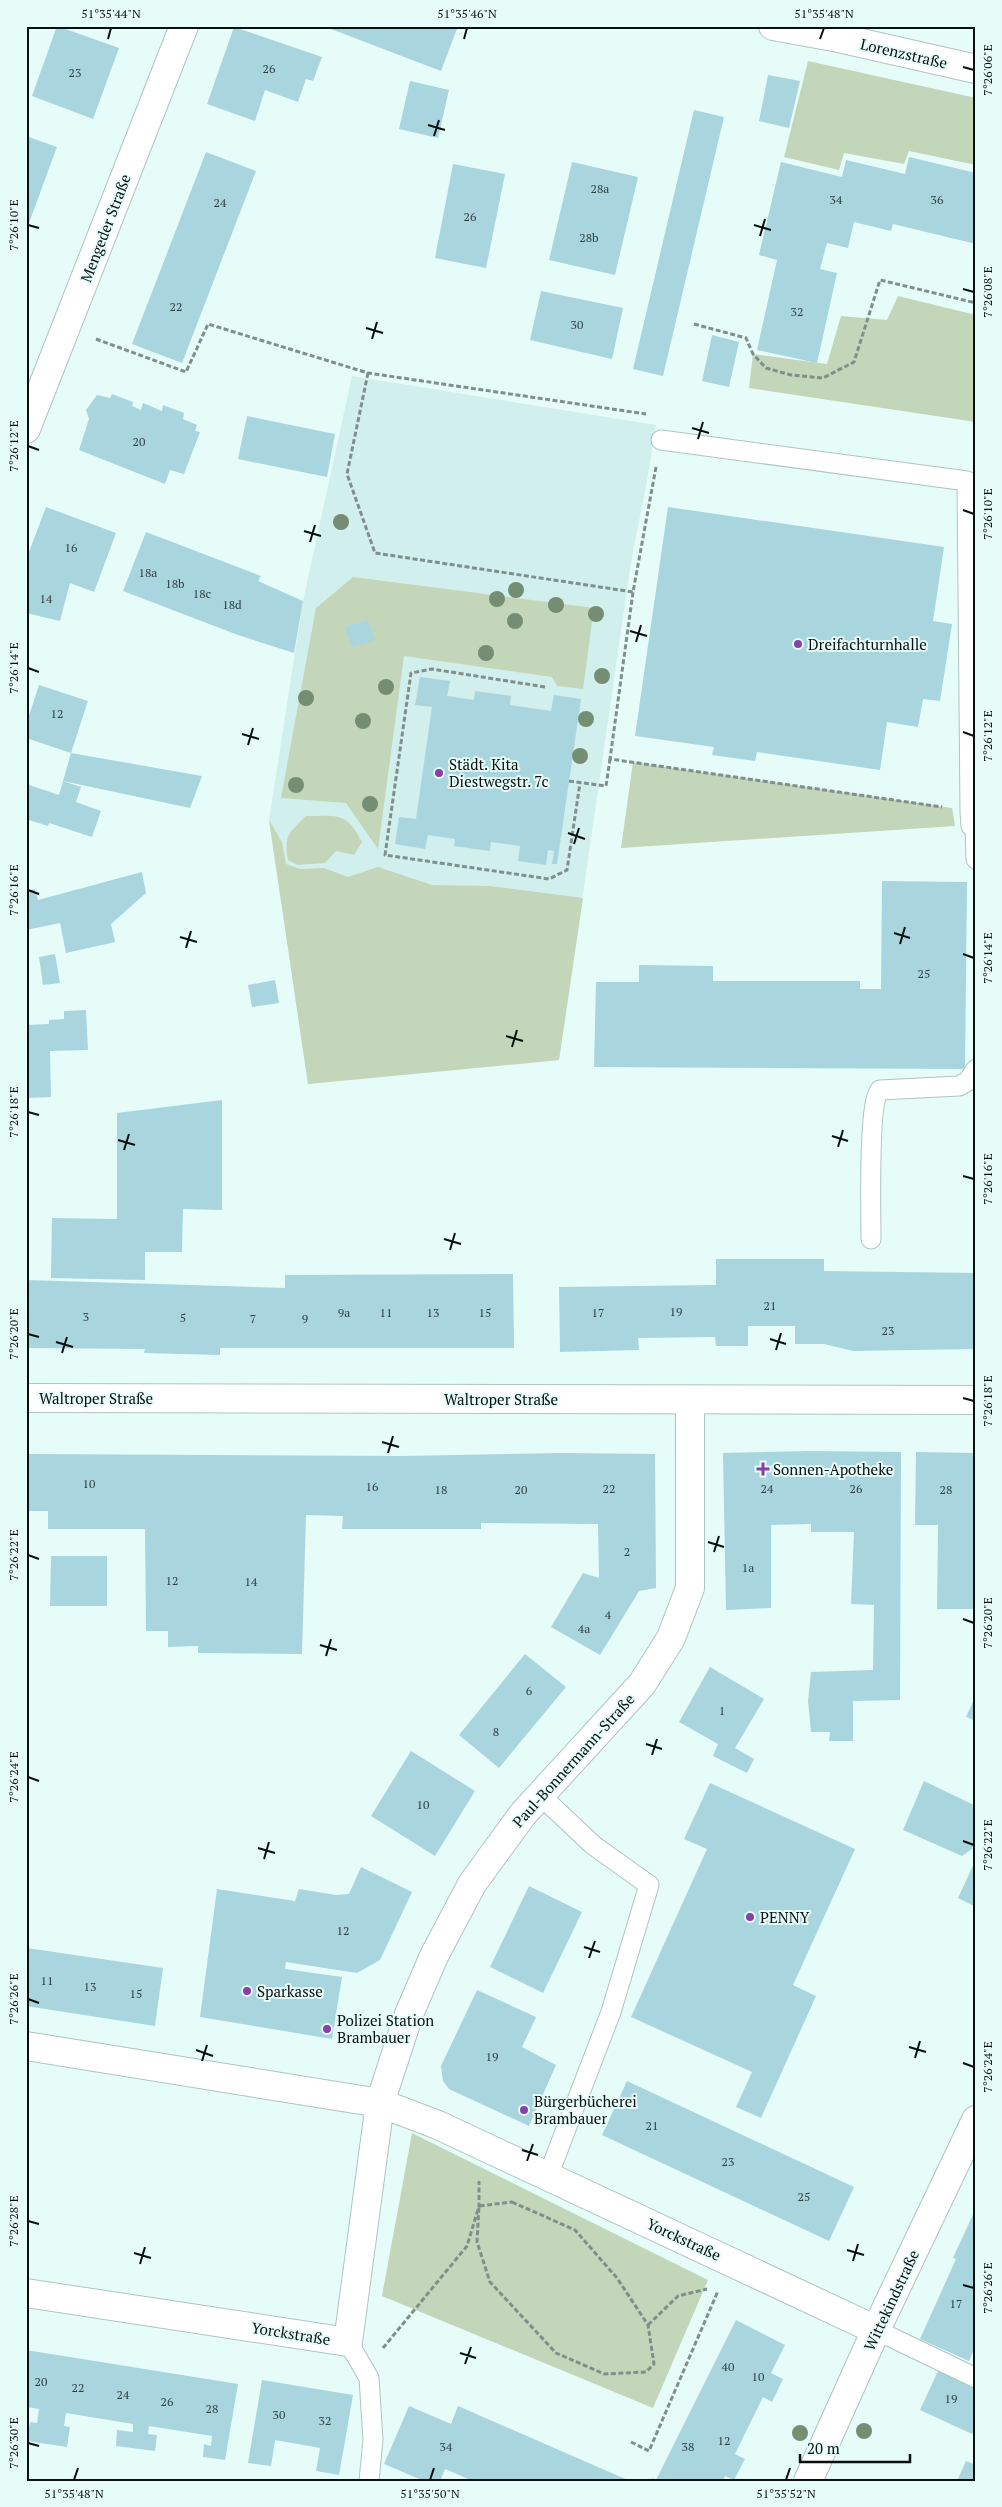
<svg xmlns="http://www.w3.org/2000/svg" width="1002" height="2507" font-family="'PT Serif',serif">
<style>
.built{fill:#d1efec}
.green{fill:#c3d6ba}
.building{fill:#a9d5de}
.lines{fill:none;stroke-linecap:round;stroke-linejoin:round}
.lane-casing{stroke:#afc4c1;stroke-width:21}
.street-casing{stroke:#afc4c1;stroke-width:30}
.secondary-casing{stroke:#afc4c1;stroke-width:30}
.path{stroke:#808f8c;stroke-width:3;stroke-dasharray:5 2.5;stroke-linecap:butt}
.lane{stroke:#fff;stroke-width:19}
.street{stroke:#fff;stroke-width:28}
.secondary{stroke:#fff;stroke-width:28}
.tree{fill:#758d72}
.ticks{fill:none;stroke:#09100f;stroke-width:2}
.poi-dot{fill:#893eaf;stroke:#e6fcf8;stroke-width:2}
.labels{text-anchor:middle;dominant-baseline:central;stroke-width:4;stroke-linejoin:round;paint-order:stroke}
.number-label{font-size:12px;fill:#314143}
.street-label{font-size:15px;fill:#09100f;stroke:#e6fcf8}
.poi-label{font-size:15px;fill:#09100f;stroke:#e6fcf8;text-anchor:start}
.neatline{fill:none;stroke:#09100f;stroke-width:2}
.ticks-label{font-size:12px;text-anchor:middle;fill:#09100f}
</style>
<rect width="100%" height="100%" fill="#e6fcf8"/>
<!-- built -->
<path class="built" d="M352 376 656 425 647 481 631 562 559 1060 308 1084 269 820 303 601Z"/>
<!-- green -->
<g class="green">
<path d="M808 61 976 98V165L909 151 904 164 844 153 839 170 784 157Z"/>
<path d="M898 296 976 315V422L749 388 753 354 827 364 841 316 887 320Z"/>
<path d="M353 577 594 608 583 689 557 686 552 677 404 656 378 849 346 803 281 798 316 608Z"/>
<path d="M633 762 952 808 955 826 621 848Z"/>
<path d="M306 816C338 816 346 811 362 842L354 855 336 851 325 863 298 865 288 860C284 835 288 834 306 816Z"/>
<path d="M269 820 282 842 286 864 300 869 324 868 348 877 378 867 432 885 490 886 583 898 559 1060 308 1084Z"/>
<path d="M412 2133 708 2280 653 2408 382 2296Z"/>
</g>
<!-- building -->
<g class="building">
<path d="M57 26 119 48 93 119 32 96Z"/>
<path d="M323 26H458L441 71Z"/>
<path d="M234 27 322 57 313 81 306 79 298 102 265 90 255 121 207 104Z"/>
<path d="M768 75 800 81 789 128 759 121Z"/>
<path d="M410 81 449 90 438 138 399 129Z"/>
<path d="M694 110 724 117 663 376 633 369Z"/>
<path d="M26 136 57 147 26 231Z"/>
<path d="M206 152 256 171 182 363 132 344Z"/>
<path d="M909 157 976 173V244L893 224 891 231 854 222 848 248 827 243 820 269 837 273 817 363 757 350 777 260 759 255 781 162 842 177 846 160 905 174Z"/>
<path d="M572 162 638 177 615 275 549 260Z"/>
<path d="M453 164 505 174 486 268 435 258Z"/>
<path d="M541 291 623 308 612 359 530 340Z"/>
<path d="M712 335 739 342 729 387 702 381Z"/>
<path d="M112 394 133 402 132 406 141 410 143 403 162 411 163 405 184 413 183 419 197 425 195 431 200 432 184 474 170 470 165 484 79 450 89 419 86 410 97 395 110 398Z"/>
<path d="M247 416 335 434 327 477 238 459Z"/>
<path d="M46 507 116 533 94 592 70 583 60 621 26 613V560Z"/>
<path d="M668 507 944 547 933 621 952 624 940 701 923 699 918 727 887 722 880 770 757 752 755 761 712 755 714 747 635 736Z"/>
<path d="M146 532 261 576 258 581 303 601 294 653 238 635 123 591Z"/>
<path d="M368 620 375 640 352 647 345 627Z"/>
<path d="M420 677 450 681 447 696 474 700 475 691 511 696 510 705 551 711 554 695 581 699 557 864H552L554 851 548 850 546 865 518 861 520 846 491 842 490 851 454 846 455 839 428 835 425 849 395 844 399 817 416 819 432 707 415 705Z"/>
<path d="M39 685 88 701 71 753 202 776 190 808 63 781 71 753 26 738V725Z"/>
<path d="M63 781 81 787 76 802 101 811 92 837 49 823 48 826 26 819V792L29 785 59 795Z"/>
<path d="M142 872 146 893 111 924 115 942 66 953 60 923 26 930V891L35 889 38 900Z"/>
<path d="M882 881 967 882 965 1069 594 1067 596 982H639V965L713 966V981H860V989H881Z"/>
<path d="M55 954 60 983 43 985 39 957Z"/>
<path d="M275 980 279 1003 252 1007 248 985Z"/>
<path d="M86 1010 88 1050 50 1051 51 1097 26 1098V1025L49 1024V1020L64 1019V1011Z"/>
<path d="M222 1100V1210L183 1209 182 1252H145V1280L51 1278 52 1218 117 1219V1113Z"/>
<path d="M716 1259H824V1271L976 1273V1349L853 1351 824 1344H795V1326H748V1346H716L715 1337 638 1338 639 1350 560 1352 559 1287 716 1285Z"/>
<path d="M513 1274 514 1348H220V1355L144 1353 145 1349 26 1348V1280L285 1288V1275Z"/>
<path d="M810 1451 901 1452 900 1700 853 1701V1741H829L830 1732H811L808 1701 811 1672 873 1670 874 1605 851 1604 854 1532H811V1524L771 1525V1608L726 1610 723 1453Z"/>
<path d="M916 1452 976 1453V1609H937L938 1525H915Z"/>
<path d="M562 1453 655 1454 656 1588 639 1591 600 1655 551 1627 583 1573 599 1578 598 1524 481 1523V1529H342L343 1516 306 1515 302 1654 198 1653V1646L168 1647V1631H146L145 1529H48V1511H26V1454L402 1456Z"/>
<path d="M51 1556H107V1606H50Z"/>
<path d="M525 1654 566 1687 499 1768 459 1735Z"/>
<path d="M710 1667 764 1699 735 1748 754 1759 747 1773 713 1756 718 1744 679 1722Z"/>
<path d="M976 1695V1721L966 1717Z"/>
<path d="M411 1751 475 1791 435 1856 371 1816Z"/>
<path d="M924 1781 976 1806V1849L973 1848 962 1856 903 1830Z"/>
<path d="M710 1783 855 1849 793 1985 816 1996 761 2118 736 2107 752 2072 631 2017 707 1849 684 1839Z"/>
<path d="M976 1859V1907L958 1898Z"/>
<path d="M361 1867 412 1892 380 1960 357 1973 286 1962 285 1969 342 1977 332 2039 200 2017 217 1889 295 1901 299 1889 336 1895 349 1894Z"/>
<path d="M529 1886 582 1912 543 1993 490 1967Z"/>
<path d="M27 1948 163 1968 155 2026 26 2006Z"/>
<path d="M477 1990 536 2017 522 2047 556 2065 529 2126 449 2089 443 2081 441 2066Z"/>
<path d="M627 2081 854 2187 829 2241 602 2135Z"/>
<path d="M976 2208V2345L969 2361 920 2339 956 2259 953 2258Z"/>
<path d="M736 2320 785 2345 771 2373 783 2379 772 2402 763 2397 735 2454 745 2459 734 2480 725 2476 723 2481H651L652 2478 656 2480Z"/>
<path d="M26 2350 238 2384 225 2460 203 2457 204 2444 211 2446 212 2436 149 2426 148 2434 157 2435 155 2451 116 2446 117 2430 133 2432V2424L66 2413 64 2426 70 2427 67 2447 27 2441 30 2422 37 2423 39 2409 26 2407Z"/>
<path d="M939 2369 976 2386V2426L972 2434 920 2410Z"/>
<path d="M262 2380 353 2395 339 2475 316 2471 320 2448 275 2440 271 2466 248 2463Z"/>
<path d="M409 2406 451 2424 458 2406 630 2481H473L445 2469 440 2481H424L384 2464Z"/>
<path d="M966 2461 976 2465V2481H957Z"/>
</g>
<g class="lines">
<!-- lane casing -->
<g class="lane-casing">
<g id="lane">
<path d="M661 440 967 481 970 811 971 826H976"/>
<path d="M975 826 976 859"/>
<path d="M871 1239C871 1215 868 1102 880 1090L959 1086 968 1081 976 1069"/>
<path d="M540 1795 593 1845 649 1885 611 2012 548 2176"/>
<path d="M876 2330 976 2378"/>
<path d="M348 2342 369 2378 373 2440 369 2481"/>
</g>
</g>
<!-- street casing -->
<g class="street-casing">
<g id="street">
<path d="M773 26 839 38 976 69"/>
<path d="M26 2046 380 2103 438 2125 876 2330"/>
<path d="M26 2293 348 2342 380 2103 409 2014 434 1956 472 1884 523 1814 642 1684 671 1638 690 1588V1400"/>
<path d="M808 2481 876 2330 976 2120"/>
</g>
</g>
<!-- secondary casing -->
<g class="secondary-casing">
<g id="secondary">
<path d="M26 429 184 26"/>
<path d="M26 1398 976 1400"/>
</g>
</g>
<!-- path -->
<g class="path">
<path d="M694 324 746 338 753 354 766 368 791 375 823 378 854 362 880 280 976 303"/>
<path d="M96 339 186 372 208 324 368 373 646 414"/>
<path d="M368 373 347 474 375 553 633 592"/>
<path d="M656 467 633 592 610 759 942 807"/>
<path d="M545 687 432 669 411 673 385 855 549 879 567 870 580 783"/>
<path d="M569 781 606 786 610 759"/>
<path d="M512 2202 575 2230 617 2278 648 2325 654 2364 646 2372 604 2374 556 2353 490 2282 477 2242 479 2206Z"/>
<path d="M648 2325 678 2296 707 2289"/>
<path d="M383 2348 467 2246 479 2206V2181"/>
<path d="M631 2442 649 2451 718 2291"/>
</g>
<!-- lane -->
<use href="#lane" class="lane"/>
<!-- street -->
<use href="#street" class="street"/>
<!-- secondary -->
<use href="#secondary" class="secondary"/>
</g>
<!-- trees -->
<g class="tree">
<circle cx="341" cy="522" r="8"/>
<circle cx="516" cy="590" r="8"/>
<circle cx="497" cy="599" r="8"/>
<circle cx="556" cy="605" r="8"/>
<circle cx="596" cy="614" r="8"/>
<circle cx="515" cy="621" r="8"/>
<circle cx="486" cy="653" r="8"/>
<circle cx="602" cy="676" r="8"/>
<circle cx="386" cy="687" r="8"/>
<circle cx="306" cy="698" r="8"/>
<circle cx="586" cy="719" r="8"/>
<circle cx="363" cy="721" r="8"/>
<circle cx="580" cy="756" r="8"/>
<circle cx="296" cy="785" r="8"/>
<circle cx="370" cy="804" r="8"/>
<circle cx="864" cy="2431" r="8"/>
<circle cx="800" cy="2433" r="8"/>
</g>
<!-- ticks -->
<path class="ticks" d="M108 39 111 28M464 39 467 28M820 39 824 28M963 67 974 70M428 125 445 130M434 136 439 120M28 225 39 228M754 225 771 230M760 236 765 219M963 289 974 292M366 328 383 333M372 339 377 322M692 428 709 433M698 439 703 422M28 446 39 450M963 510 974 514M304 531 321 536M310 542 315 525M630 631 647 636M636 642 641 625M28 668 39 672M963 732 974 736M242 734 259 739M248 745 253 728M568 833 585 839M574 844 579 828M28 890 39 894M894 933 910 938M180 937 197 942M900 944 905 927M186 948 191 931M963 954 974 958M506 1036 523 1041M512 1047 517 1030M28 1112 39 1115M832 1136 848 1141M118 1140 135 1145M838 1147 843 1130M124 1150 129 1134M963 1176 974 1179M444 1239 461 1244M450 1250 455 1233M28 1334 39 1337M770 1339 786 1344M56 1342 73 1347M776 1350 781 1333M62 1353 67 1337M963 1398 974 1401M382 1442 399 1447M388 1453 393 1436M708 1542 724 1547M714 1552 719 1536M28 1555 39 1559M963 1619 974 1623M320 1645 337 1650M326 1656 331 1639M646 1744 662 1749M652 1755 657 1739M28 1777 39 1781M963 1841 974 1845M258 1848 275 1853M264 1859 269 1842M584 1947 600 1952M589 1958 595 1941M28 1999 39 2003M909 2047 926 2052M196 2050 213 2056M915 2058 920 2041M202 2061 207 2045M963 2063 974 2067M522 2150 538 2155M527 2161 533 2144M28 2221 39 2224M847 2250 864 2255M134 2253 151 2258M853 2261 858 2244M140 2264 145 2247M963 2285 974 2288M460 2353 476 2358M465 2364 471 2347M28 2443 39 2446M74 2480 78 2468M430 2480 434 2468M786 2480 790 2468"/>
<!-- markers -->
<g class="poi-dot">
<circle cx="798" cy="644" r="5"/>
<circle cx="439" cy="773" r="5"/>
<path d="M760.5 1461.5h5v5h5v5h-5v5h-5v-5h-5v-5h5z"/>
<circle cx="750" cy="1917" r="5"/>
<circle cx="247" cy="1991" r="5"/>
<circle cx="327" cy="2029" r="5"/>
<circle cx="524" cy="2110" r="5"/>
</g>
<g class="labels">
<!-- number labels -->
<g class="number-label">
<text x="269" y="68">26</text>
<text x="75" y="72">23</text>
<text x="600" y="188">28a</text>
<text x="836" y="199">34</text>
<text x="937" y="199">36</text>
<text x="220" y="202">24</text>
<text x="470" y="216">26</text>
<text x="589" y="237">28b</text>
<text x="176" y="306">22</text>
<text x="797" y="311">32</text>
<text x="577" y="324">30</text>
<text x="139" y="441">20</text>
<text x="71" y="547">16</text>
<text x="148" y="572">18a</text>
<text x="175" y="583">18b</text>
<text x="202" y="593">18c</text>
<text x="46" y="598">14</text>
<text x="232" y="604">18d</text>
<text x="57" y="713">12</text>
<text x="924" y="973">25</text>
<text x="770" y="1305">21</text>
<text x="676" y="1311">19</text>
<text x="344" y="1312">9a</text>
<text x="386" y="1312">11</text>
<text x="433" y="1312">13</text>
<text x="485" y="1312">15</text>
<text x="598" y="1312">17</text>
<text x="86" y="1316">3</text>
<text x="183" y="1317">5</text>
<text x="253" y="1318">7</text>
<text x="305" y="1318">9</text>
<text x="888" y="1330">23</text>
<text x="89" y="1483">10</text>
<text x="372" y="1486">16</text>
<text x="609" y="1488">22</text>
<text x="767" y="1488">24</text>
<text x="856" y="1488">26</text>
<text x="441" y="1489">18</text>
<text x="521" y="1489">20</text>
<text x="946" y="1489">28</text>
<text x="627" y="1551">2</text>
<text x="748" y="1567">1a</text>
<text x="172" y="1580">12</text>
<text x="251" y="1581">14</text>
<text x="608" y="1614">4</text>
<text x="584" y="1628">4a</text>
<text x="529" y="1690">6</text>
<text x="722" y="1710">1</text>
<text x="496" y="1731">8</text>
<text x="423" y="1804">10</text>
<text x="343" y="1930">12</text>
<text x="47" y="1980">11</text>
<text x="90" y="1986">13</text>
<text x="136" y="1993">15</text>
<text x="492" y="2056">19</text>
<text x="652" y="2125">21</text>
<text x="728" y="2161">23</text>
<text x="804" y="2196">25</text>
<text x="956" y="2303">17</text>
<text x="728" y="2366">40</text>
<text x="758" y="2376">10</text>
<text x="41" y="2381">20</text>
<text x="78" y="2387">22</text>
<text x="123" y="2394">24</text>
<text x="951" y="2398">19</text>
<text x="167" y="2401">26</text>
<text x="212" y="2408">28</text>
<text x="279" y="2414">30</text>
<text x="325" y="2420">32</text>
<text x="724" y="2440">12</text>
<text x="446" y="2446">34</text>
<text x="688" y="2446">38</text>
</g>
<!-- street labels -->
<g class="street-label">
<text transform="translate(904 53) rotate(13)">Lorenzstraße</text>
<text transform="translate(105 228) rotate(-69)">Mengeder Straße</text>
<text x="96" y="1398">Waltroper Straße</text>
<text x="501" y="1399">Waltroper Straße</text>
<text transform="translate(573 1760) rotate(-48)">Paul-Bonnermann-Straße</text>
<text transform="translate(684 2239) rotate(25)">Yorckstraße</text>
<text transform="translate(891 2300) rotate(-65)">Wittekindstraße</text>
<text transform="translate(291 2333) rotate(9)">Yorckstraße</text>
</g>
<!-- poi labels -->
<g class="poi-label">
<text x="808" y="644">Dreifachturnhalle</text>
<text x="449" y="764">Städt. Kita<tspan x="449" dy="17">Diestwegstr. 7c</tspan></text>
<text x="773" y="1469">Sonnen-Apotheke</text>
<text x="760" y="1917">PENNY</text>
<text x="257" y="1991">Sparkasse</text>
<text x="337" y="2020">Polizei Station<tspan x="337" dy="17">Brambauer</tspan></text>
<text x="534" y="2101">Bürgerbücherei<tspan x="534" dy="17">Brambauer</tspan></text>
</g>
</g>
<!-- border -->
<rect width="1002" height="2507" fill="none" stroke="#e6fcf8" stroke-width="55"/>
<!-- scale -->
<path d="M800 2454v8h110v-8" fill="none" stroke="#09100f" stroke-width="2.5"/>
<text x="807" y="2454" font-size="15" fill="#09100f" stroke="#e6fcf8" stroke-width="4" paint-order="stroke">20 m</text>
<rect x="28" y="28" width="946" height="2452" class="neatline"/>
<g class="ticks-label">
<text x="111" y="18">51°35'44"N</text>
<text x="467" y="18">51°35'46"N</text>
<text x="824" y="18">51°35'48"N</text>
<text transform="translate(988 70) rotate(-90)" y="4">7°26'06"E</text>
<text transform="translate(14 225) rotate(-90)" y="4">7°26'10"E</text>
<text transform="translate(988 292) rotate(-90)" y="4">7°26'08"E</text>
<text transform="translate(14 446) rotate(-90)" y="4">7°26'12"E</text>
<text transform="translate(988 514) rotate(-90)" y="4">7°26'10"E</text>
<text transform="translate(14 668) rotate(-90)" y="4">7°26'14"E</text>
<text transform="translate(988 736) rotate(-90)" y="4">7°26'12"E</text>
<text transform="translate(14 890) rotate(-90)" y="4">7°26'16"E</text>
<text transform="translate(988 958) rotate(-90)" y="4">7°26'14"E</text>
<text transform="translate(14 1112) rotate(-90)" y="4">7°26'18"E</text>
<text transform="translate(988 1179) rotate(-90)" y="4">7°26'16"E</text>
<text transform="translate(14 1334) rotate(-90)" y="4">7°26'20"E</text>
<text transform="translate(988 1401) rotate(-90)" y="4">7°26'18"E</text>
<text transform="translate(14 1555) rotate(-90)" y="4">7°26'22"E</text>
<text transform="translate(988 1623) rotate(-90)" y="4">7°26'20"E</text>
<text transform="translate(14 1777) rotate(-90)" y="4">7°26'24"E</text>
<text transform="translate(988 1845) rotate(-90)" y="4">7°26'22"E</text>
<text transform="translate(14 1999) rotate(-90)" y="4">7°26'26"E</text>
<text transform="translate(988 2067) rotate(-90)" y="4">7°26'24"E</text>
<text transform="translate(14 2221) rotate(-90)" y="4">7°26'28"E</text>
<text transform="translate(988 2288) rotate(-90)" y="4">7°26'26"E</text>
<text transform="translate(14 2443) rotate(-90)" y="4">7°26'30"E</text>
<text x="74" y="2498">51°35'48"N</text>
<text x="430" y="2498">51°35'50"N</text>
<text x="786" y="2498">51°35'52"N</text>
</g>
</svg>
